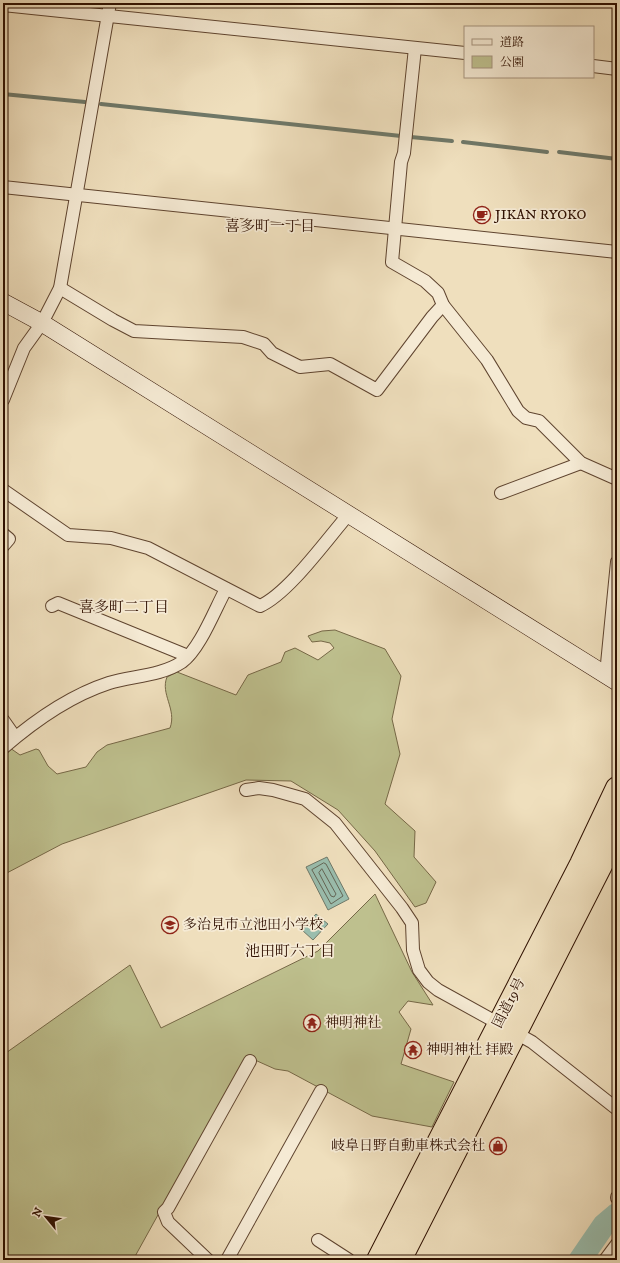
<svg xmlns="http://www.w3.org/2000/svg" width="620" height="1263" font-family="'IM FELL DW Pica','Noto Serif JP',serif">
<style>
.green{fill:#bec08e;stroke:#766847}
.water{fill:#9abdad;stroke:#6f7868}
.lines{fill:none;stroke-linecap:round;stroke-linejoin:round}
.shore{stroke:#646656;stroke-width:1}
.stream{stroke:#6f7868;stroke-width:4}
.river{stroke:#9abdad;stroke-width:23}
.street-casing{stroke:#5f442f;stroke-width:14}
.secondary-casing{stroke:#2f1000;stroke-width:18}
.highway-casing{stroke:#2f1000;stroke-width:24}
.street{stroke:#f5ead4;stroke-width:12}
.secondary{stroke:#f5ead4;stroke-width:17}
.highway{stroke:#efdfbd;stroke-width:22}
.labels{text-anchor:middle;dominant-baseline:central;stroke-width:3.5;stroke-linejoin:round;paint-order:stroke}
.poi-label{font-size:14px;fill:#2f1000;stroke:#f5ead4;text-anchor:start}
.street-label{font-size:14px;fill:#2f1000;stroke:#f5ead4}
.neighbourhood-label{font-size:15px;fill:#2f1000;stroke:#f5ead4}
</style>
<rect width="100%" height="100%" fill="#efdfbd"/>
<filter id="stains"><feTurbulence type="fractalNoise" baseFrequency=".005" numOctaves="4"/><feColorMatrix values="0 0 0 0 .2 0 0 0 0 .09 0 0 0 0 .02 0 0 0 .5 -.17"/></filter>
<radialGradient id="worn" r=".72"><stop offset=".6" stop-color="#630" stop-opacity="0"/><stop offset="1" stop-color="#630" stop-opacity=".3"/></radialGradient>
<!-- green -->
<g class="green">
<path d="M335 630 385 649 401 676 392 719 400 754 385 804 415 831 414 857 436 882 426 903 415 907 375 851 338 810 291 781 246 780 62 844 3 875V743L20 755 36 749 39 750 48 766 57 774 86 767 97 752 107 745 170 728C177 709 160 694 167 677L177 672 236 695 248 675 281 662 285 652 295 648 318 660 334 648 330 643 321 641 312 642 308 636 322 631Z"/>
<path d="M375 894 412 972 433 1005 408 1001 399 1012 411 1029 401 1064 454 1082 432 1127 372 1116 288 1071 275 1069 246 1056 133 1260H3V1055L130 965 161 1028 318 951Z"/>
</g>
<!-- water -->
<g class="water">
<path d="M327 857 349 899 328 910 306 867Z"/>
<path d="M316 914 328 924 313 940 302 930Z"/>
</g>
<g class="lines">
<!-- shore -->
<g class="shore">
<path d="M324 863 326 864 343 896 331 904 312 870Z"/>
<path d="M322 869 336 894 334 897 331 896 319 873Z"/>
</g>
<!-- stream -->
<g class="stream">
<path d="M3 94 85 102"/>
<path d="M101 104 401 136"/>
<path d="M411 137 452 141"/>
<path d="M463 142 547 152"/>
<path d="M559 152 617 159"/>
</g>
<!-- river -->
<path class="river" d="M580 1260 604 1225 617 1214"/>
<!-- street casing -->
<g class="street-casing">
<g id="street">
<path d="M3 5 465 53"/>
<path d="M415 48 404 153 401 162 392 262 425 281 438 293 443 305 487 360 518 411 526 418 539 421 581 463 617 479"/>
<path d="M593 66 617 69"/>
<path d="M3 187 617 252"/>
<path d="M60 288 113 320 134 331 243 337 264 344 272 353 300 367 330 364 377 390 432 317 443 305"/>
<path d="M3 400 24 348 42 323 60 288 110 3"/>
<path d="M3 490 68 535 111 538 148 548 260 606C289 593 327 539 349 514"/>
<path d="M501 493 581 463"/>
<path d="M3 534 9 539 3 546"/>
<path d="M52 606 58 603 188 656"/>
<path d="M606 674 617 562"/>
<path d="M3 720 15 737"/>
<path d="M3 748C34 721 69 696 109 683 132 676 161 676 182 662 200 649 215 609 226 589"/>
<path d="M246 790 259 788 273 790 305 799 335 823 402 908 412 923 413 950 419 970 428 982 438 990 532 1042 617 1109"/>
<path d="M617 1198V1197"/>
<path d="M318 1240 349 1260"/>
<path d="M208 1260 168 1222 164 1212 168 1208 250 1061"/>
<path d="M227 1260 321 1091"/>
<path d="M605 1260 617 1244"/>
</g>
</g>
<!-- secondary casing -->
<g class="secondary-casing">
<path id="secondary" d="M3 302 42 323 617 682"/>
</g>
<!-- highway casing -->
<g class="highway-casing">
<g id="highway">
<path d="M378 1260 581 864 617 788"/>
<path d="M400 1260 617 834"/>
</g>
</g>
<!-- street -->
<use href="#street" class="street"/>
<!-- secondary -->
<use href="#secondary" class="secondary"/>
<!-- highway -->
<use href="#highway" class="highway"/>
</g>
<!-- icons -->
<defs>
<g id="cafe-ring" transform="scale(0.9)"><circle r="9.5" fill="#f5ead4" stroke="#8f2418" stroke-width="1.5"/><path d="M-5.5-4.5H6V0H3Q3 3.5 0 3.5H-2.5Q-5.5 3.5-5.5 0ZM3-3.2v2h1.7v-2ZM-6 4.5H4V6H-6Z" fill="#8f2418"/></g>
<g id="school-ring" transform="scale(0.9)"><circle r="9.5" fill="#f5ead4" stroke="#8f2418" stroke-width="1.5"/><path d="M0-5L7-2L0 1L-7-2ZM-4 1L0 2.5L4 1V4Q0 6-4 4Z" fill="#8f2418"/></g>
<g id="temple-ring" transform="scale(0.9)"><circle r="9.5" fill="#f5ead4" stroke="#8f2418" stroke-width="1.5"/><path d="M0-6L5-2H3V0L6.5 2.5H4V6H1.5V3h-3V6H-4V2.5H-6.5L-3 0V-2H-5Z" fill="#8f2418"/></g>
<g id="shop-ring" transform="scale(0.9)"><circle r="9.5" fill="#f5ead4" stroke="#8f2418" stroke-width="1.5"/><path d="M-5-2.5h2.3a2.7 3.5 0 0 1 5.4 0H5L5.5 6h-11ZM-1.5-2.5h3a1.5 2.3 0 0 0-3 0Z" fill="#8f2418"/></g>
</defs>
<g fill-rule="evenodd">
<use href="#cafe-ring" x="482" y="215"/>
<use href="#school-ring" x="170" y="925"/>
<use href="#temple-ring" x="312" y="1023"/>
<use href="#temple-ring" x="413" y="1050"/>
<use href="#shop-ring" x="498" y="1146"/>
</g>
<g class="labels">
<!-- poi labels -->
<g class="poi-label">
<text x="495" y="215">JIKAN RYOKO</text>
<text x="183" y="925">多治見市立池田小学校</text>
<text x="325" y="1023">神明神社</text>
<text x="426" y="1050">神明神社 拝殿</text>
<text x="485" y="1146" text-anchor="end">岐阜日野自動車株式会社</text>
</g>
<!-- street labels -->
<g class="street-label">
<text transform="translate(509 1003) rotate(-63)">国道19号</text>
</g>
<!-- neighbourhood labels -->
<g class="neighbourhood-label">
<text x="270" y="226">喜多町一丁目</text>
<text x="124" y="607">喜多町二丁目</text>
<text x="290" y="951">池田町六丁目</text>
</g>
</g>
<!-- margin -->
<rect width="620" height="1263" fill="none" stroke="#efdfbd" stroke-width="16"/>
<rect x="4" y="4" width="612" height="1255" fill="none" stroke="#2f1000" stroke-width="2"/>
<rect x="8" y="8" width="604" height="1247" fill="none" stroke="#2f1000"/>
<!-- legend -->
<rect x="464" y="26" width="130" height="52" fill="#f5ead4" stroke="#a6937f"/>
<rect x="472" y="39" width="20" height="6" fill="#f5ead4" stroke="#a6937f"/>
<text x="500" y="46" font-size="12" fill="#2f1000">道路</text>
<rect x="472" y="56" width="20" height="12" fill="#bec08e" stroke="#a6937f"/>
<text x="500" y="66" font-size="12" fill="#2f1000">公園</text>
<!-- north arrow -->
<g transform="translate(46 1217) rotate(299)" stroke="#f5ead4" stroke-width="3" paint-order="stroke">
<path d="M0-3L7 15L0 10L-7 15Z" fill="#2f1000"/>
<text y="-6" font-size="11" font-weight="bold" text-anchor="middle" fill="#2f1000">N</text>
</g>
<rect width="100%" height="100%" filter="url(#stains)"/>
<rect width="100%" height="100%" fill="url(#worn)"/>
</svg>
